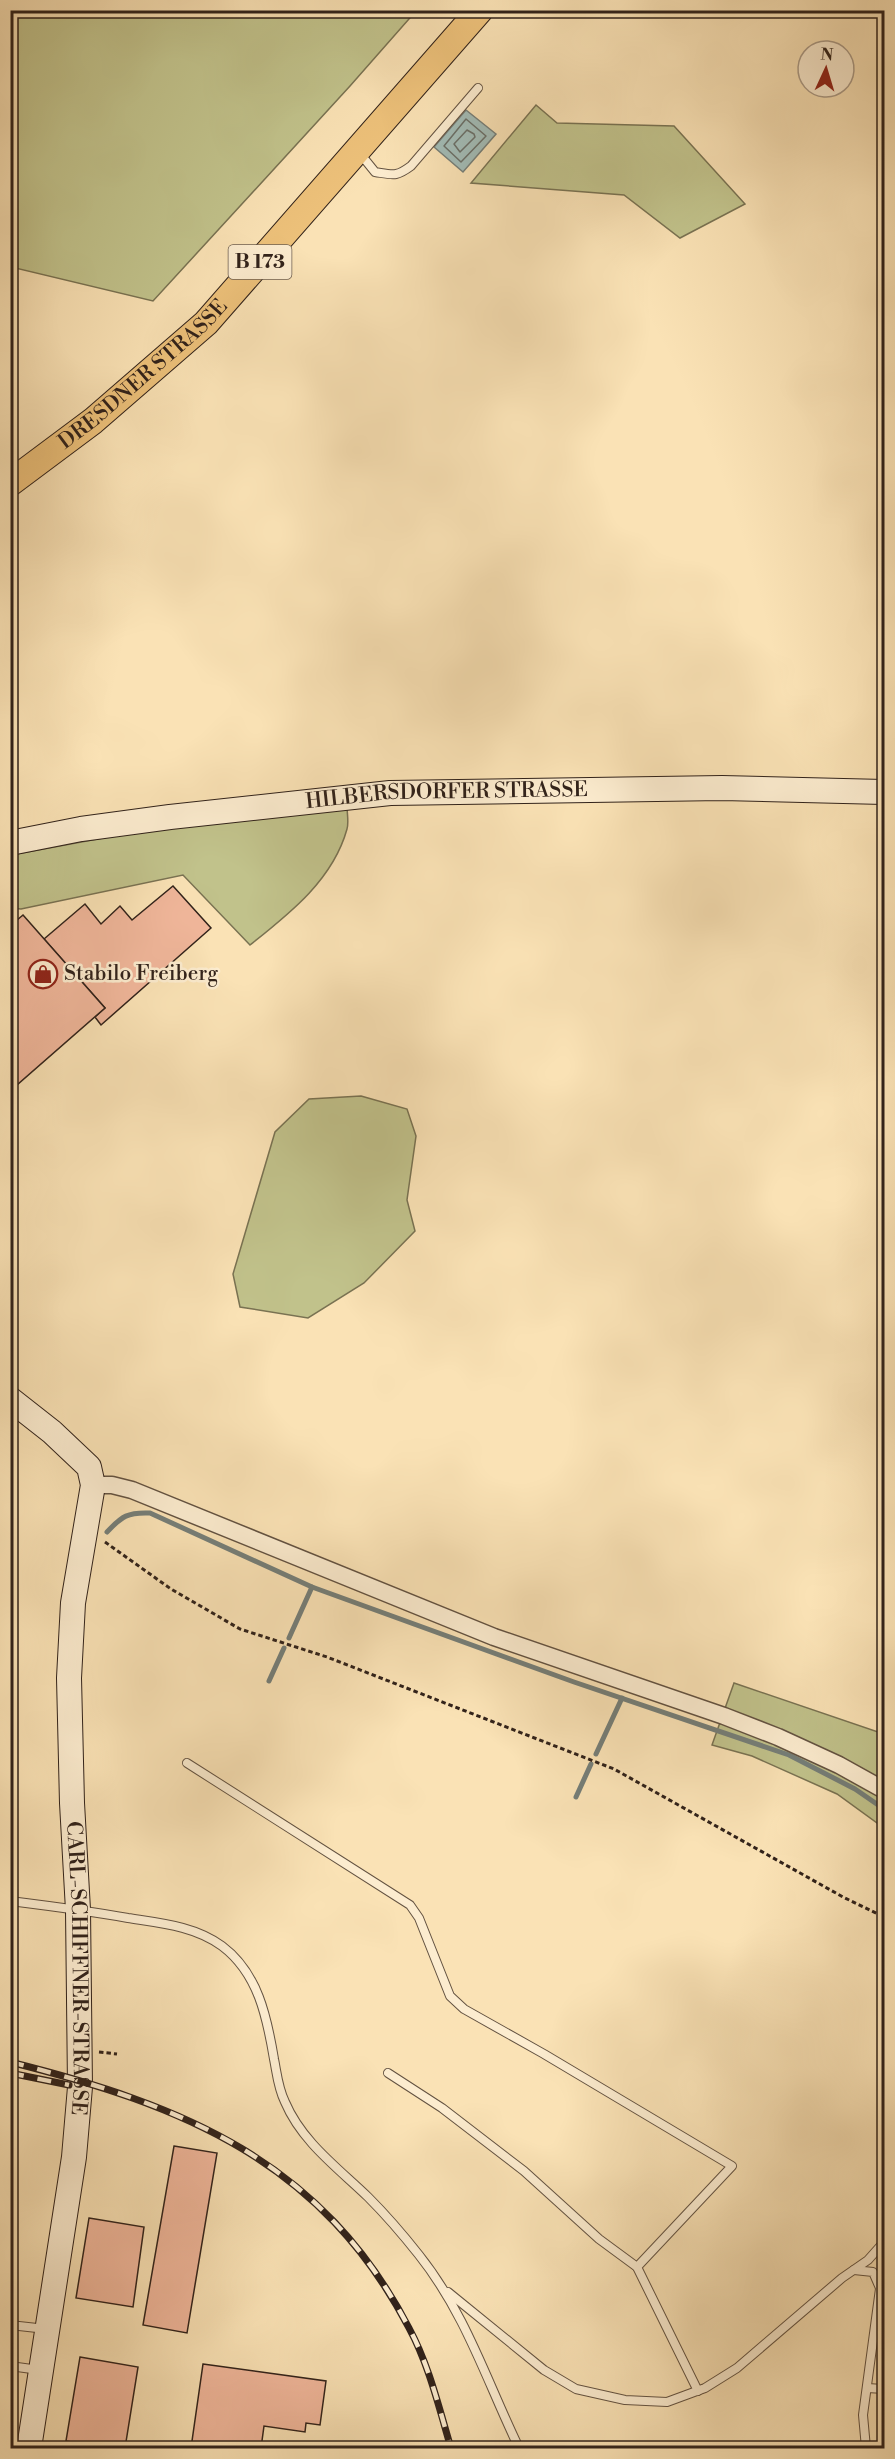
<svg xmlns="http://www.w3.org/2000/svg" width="895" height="2459" font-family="'Libre Bodoni',serif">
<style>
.green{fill:#c1c28b;stroke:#797252;stroke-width:1.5}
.water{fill:#a2bcb7;stroke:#757e78;stroke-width:1.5}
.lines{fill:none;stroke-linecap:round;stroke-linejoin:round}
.shore{stroke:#6a6f68;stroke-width:1.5}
.stream{stroke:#757e78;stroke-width:5}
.building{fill:#f0b69a;stroke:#31221a;stroke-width:1.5}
.service-casing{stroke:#635241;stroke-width:10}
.minor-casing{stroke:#635241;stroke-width:19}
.secondary-casing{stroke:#31221a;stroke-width:26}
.primary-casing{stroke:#31221a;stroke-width:28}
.path{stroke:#31221a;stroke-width:3;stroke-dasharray:4.5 3;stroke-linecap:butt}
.service{stroke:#fceccf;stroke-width:8}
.minor{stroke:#fceccf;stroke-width:16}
.secondary{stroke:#fceccf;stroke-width:24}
.primary{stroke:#edc17a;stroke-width:26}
.rail-casing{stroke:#31221a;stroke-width:7}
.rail{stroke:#fceccf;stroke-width:4.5;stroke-dasharray:14;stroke-linecap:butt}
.labels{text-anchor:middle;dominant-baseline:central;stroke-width:5;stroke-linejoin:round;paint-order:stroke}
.shield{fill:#fceccf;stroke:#6e5f50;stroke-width:1.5}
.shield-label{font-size:20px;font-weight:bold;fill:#31221a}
.street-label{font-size:21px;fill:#31221a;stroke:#fceccf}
.poi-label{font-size:21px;fill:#31221a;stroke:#fceccf;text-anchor:start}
</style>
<rect width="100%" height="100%" fill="#fae2b5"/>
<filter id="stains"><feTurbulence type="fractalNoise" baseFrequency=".00333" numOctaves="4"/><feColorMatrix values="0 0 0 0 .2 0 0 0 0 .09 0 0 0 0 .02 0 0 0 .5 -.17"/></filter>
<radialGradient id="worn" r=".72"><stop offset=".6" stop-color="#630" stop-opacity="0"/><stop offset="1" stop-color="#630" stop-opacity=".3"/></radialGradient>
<!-- green -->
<g class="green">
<path d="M11 10H416V11L350 86 153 301 11 267Z"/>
<path d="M536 105 557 123 674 126 745 204 680 238 624 195 471 183Z"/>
<path d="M347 806C347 813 349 823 347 829 333 880 289 914 250 945L183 875 21 909 11 908V855L157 828Z"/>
<path d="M361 1096 407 1109 416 1136 407 1200 415 1231 364 1283 308 1318 240 1307 233 1274 275 1132 309 1099Z"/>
<path d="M734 1683 884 1734V1828L837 1794 752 1756 712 1745Z"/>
</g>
<!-- water -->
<path class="water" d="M466 110 496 134 463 172 434 147Z"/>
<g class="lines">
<!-- shore -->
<g class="shore">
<path d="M466 119 486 136 461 162 444 146Z"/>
<path d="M467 130 474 134 475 137 460 152 454 144Z"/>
</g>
<!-- stream -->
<g class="stream">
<path d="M107 1532C122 1516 128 1512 150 1513L312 1587 574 1682 789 1755 855 1789 884 1809"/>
<path d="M289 1638 312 1587"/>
<path d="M269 1681 284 1648"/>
<path d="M596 1754 622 1698"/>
<path d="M576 1797 591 1764"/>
</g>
</g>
<!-- building -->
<g class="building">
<path d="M173 886 211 928 101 1025 95 1017 105 1008 44 939 85 904 101 924 120 906 132 920Z"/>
<path d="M23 915 105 1008 10 1091V926Z"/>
<path d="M174 2146 217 2153 187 2333 143 2325Z"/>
<path d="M89 2218 144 2227 133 2307 76 2298Z"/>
<path d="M80 2357 138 2367 125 2448H108L66 2441Z"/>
<path d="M203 2364 326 2381 320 2425 306 2423 305 2432 264 2426 261 2448H191Z"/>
</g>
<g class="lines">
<!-- service casing -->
<g class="service-casing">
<g id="service">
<path d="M358 151 375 172C394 175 396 177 411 166L478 88"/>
<path d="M187 1763 410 1905 419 1918 450 1996 464 2009 544 2054 732 2166 637 2267 698 2391"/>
<path d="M10 1901C50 1906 89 1911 128 1918 160 1923 195 1926 222 1946 258 1973 267 2017 274 2059 277 2074 278 2088 285 2102 302 2142 338 2168 368 2197 386 2215 404 2236 419 2255 466 2314 487 2382 519 2448"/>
<path d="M388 2073 442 2108 524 2171 599 2239 637 2267"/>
<path d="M854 2270 873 2272 880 2288"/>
<path d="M448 2292 544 2370 576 2389 625 2400 667 2402 705 2388 737 2368 842 2278 868 2260 884 2242"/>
<path d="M10 2325 46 2329"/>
<path d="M10 2366 39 2370"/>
<path d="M867 2388 884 2389"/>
<path d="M866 2448 863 2415 884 2259"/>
</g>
</g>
<!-- minor casing -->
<g class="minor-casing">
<path id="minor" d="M93 1485H112L132 1490 494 1637 724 1716 778 1737 839 1765 884 1790"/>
</g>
<!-- secondary casing -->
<g class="secondary-casing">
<g id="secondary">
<path id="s1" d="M10 843 81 829 170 817 390 793 722 788 884 792"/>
<path id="s2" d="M10 1399 52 1432 89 1467 93 1485 73 1603 69 1678 72 1803 78 1910 80 2087 74 2157 29 2448"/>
</g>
</g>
<!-- primary casing -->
<g class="primary-casing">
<g id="primary">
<path id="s3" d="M10 483 93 421 206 323 480 10"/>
</g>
</g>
<!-- path -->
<g class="path">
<path d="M105 1542 171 1589 240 1629 327 1657 614 1769 843 1897 884 1917"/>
<path d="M99 2052 117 2054"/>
</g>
<!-- service -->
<use href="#service" class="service"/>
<!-- minor -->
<use href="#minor" class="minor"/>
<!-- secondary -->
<use href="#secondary" class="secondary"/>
<!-- primary -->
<use href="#primary" class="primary"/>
<!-- rail casing -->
<g class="rail-casing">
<g id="rail">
<path d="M10 2062C183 2105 322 2161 409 2328 429 2365 439 2408 451 2448"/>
<path d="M10 2073 69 2085"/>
</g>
</g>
<!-- rail -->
<use href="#rail" class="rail"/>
</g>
<!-- icons -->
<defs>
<g id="shop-ring" transform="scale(1.5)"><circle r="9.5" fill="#fceccf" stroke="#8f2418" stroke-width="1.5"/><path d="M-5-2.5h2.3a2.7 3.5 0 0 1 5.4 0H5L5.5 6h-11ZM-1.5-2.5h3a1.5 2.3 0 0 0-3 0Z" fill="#8f2418"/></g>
</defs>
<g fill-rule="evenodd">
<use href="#shop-ring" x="43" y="974"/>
</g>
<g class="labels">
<!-- shield labels -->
<rect class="shield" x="228.5" y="245" width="63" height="34" rx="4.5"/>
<g class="shield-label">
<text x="260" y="262">B 173</text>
</g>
<!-- street labels -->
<g class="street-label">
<text stroke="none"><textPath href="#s3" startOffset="172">DRESDNER STRASSE</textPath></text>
<text stroke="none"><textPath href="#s1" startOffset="440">HILBERSDORFER STRASSE</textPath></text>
<text stroke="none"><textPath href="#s2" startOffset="608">CARL-SCHIFFNER-STRASSE</textPath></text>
</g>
<!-- poi labels -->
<g class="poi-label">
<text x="64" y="974">Stabilo Freiberg</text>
</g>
</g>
<!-- margin -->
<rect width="895" height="2459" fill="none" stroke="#fae2b5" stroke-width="36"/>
<rect x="12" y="12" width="871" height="2435" fill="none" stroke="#31221a" stroke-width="3"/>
<rect x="18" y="18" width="859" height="2423" fill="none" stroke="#31221a" stroke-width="1.5"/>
<!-- north arrow -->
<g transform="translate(826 69) rotate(4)"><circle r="28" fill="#fceccf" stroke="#ab9b87" stroke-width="1.5"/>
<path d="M0-4.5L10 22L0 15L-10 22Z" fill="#8f2418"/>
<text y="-9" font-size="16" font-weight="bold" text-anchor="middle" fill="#31221a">N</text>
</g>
<rect width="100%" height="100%" filter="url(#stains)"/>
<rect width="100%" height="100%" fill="url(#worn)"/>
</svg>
